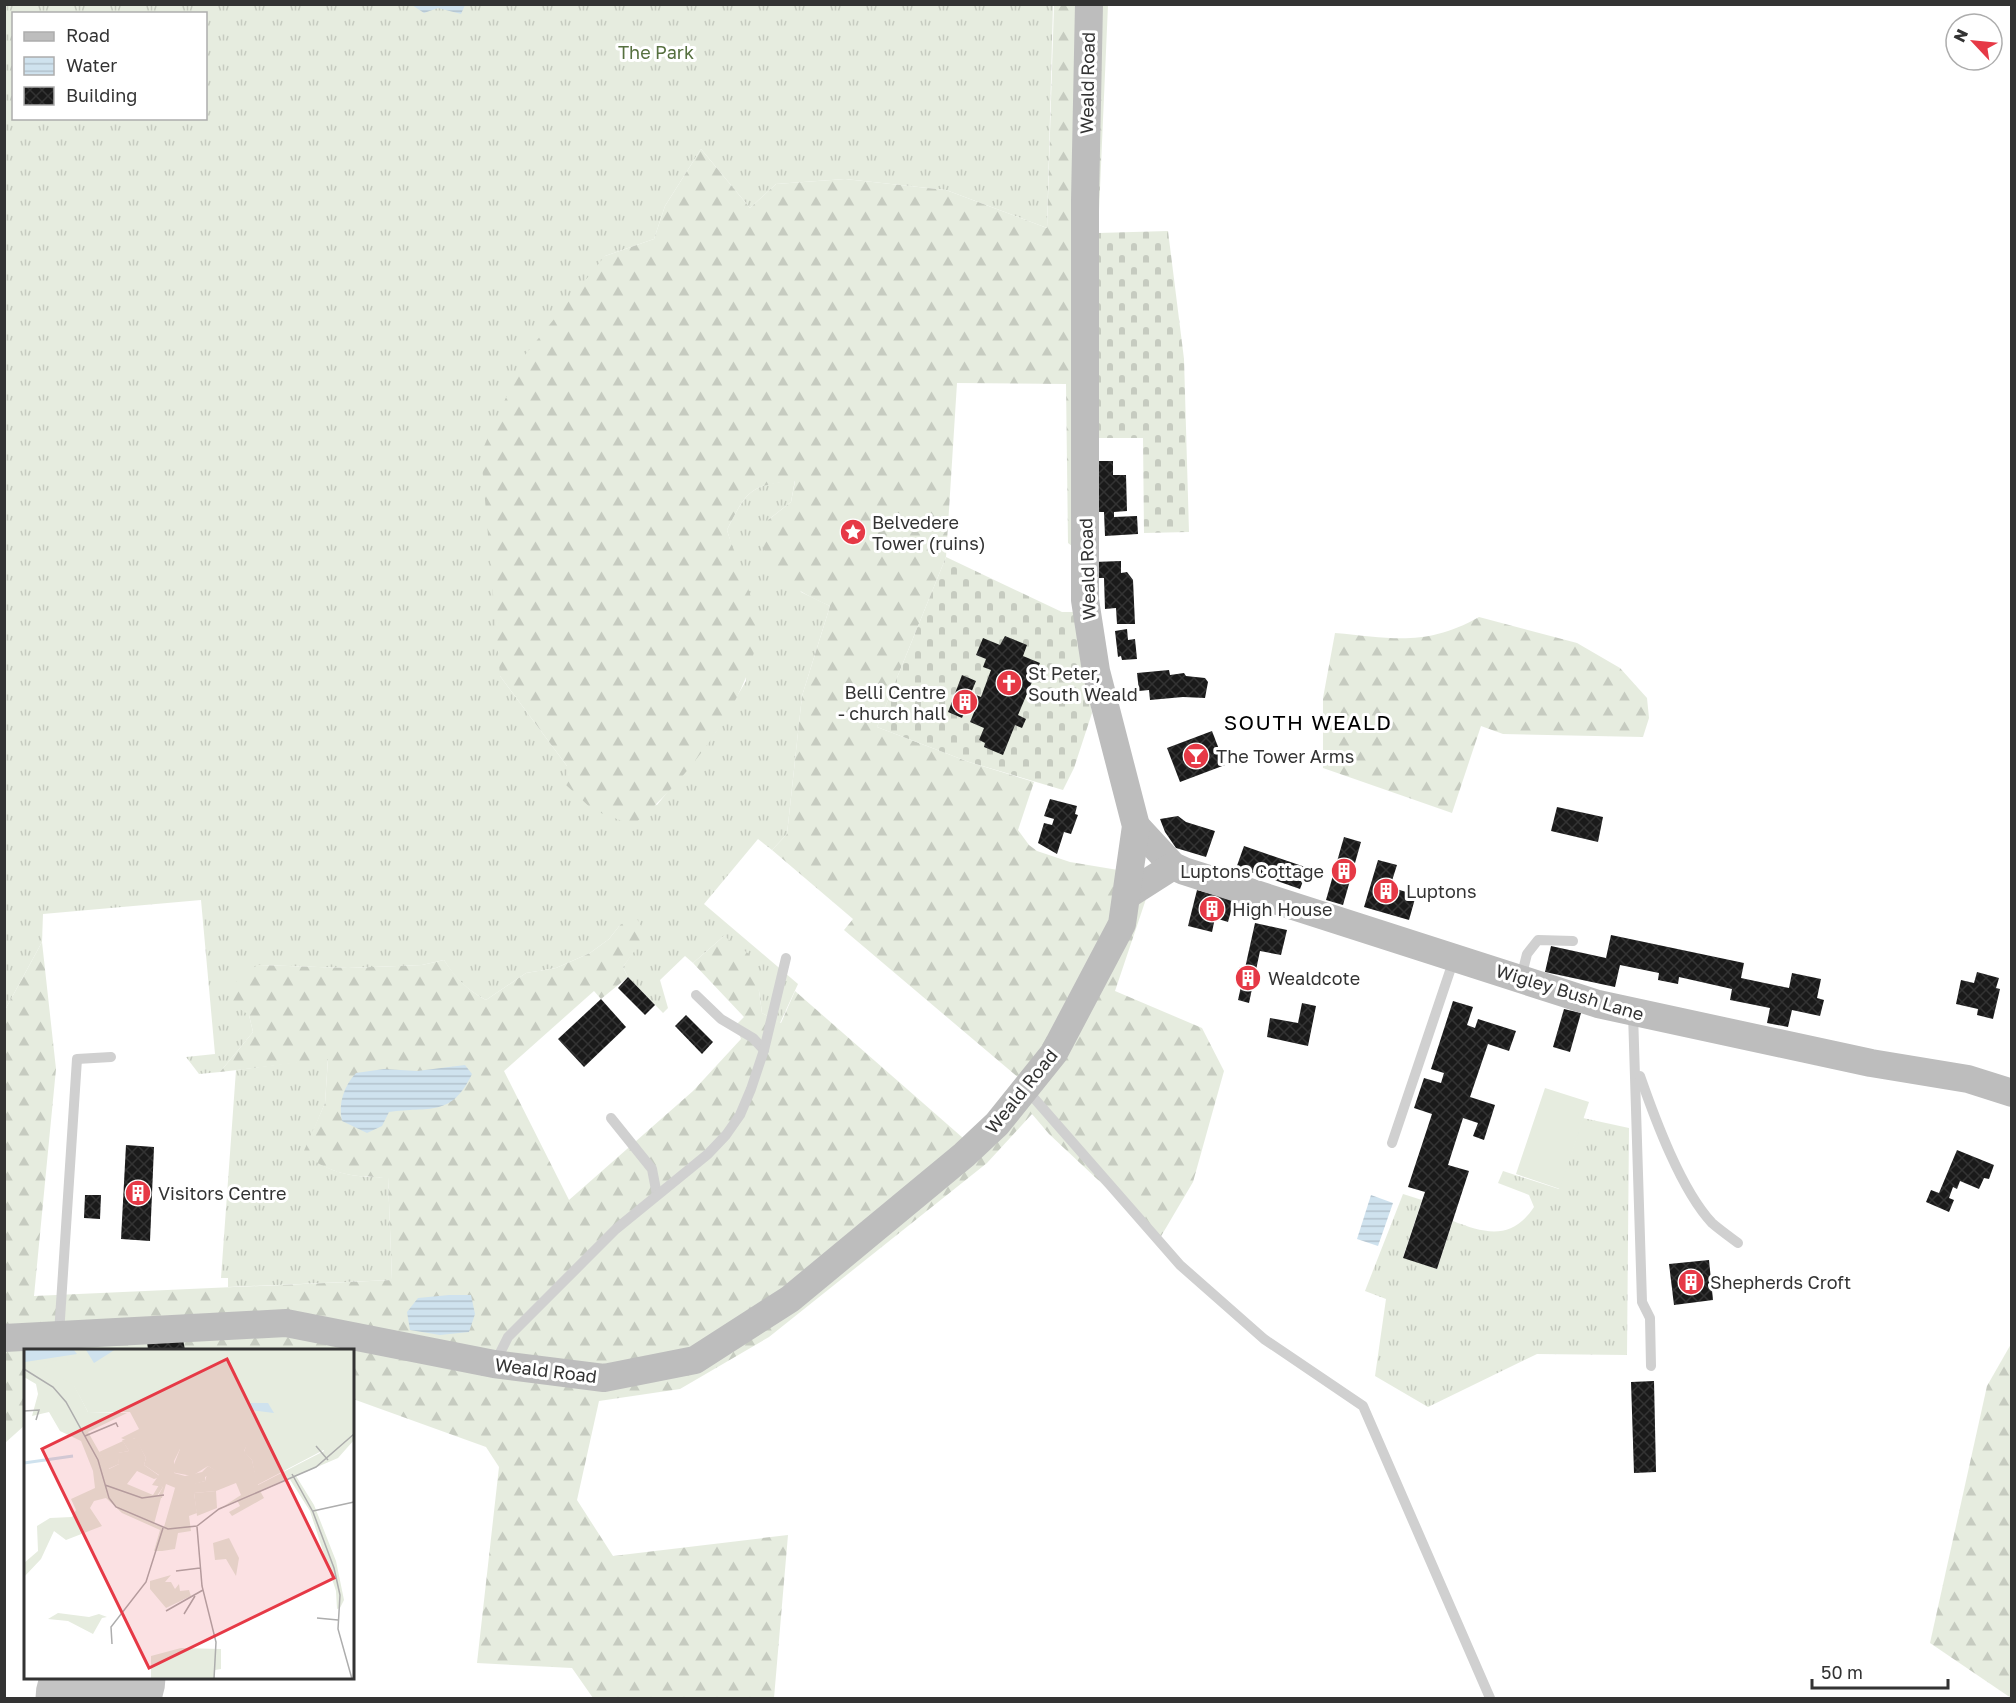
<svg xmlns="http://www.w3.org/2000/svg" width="2016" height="1703" font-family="'Golos Text',sans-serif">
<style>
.grass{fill:url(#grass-tufts);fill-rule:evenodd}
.forest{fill:url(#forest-firs)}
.cemetery{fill:url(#cemetery-stones)}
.pitch{fill:#e6ecdf}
.water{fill:url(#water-rules)}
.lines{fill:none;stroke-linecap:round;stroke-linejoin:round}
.runway{stroke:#c4c4c4;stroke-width:123}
.building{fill:url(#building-cross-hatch)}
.lane{stroke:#d0d0d0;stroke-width:10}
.secondary{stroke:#bdbdbd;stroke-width:28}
.labels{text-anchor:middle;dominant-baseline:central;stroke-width:6;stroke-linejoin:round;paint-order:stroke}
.park-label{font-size:18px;fill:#56703f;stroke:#fff}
.street-label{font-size:18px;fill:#333;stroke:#fff}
.poi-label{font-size:18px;fill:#333;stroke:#fff;text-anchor:start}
.quarter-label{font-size:21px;letter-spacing:1.5px;fill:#000;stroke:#fff}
.inset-river{fill:none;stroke:#cfe2ee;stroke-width:3}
.inset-road{fill:none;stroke:#adadad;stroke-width:1.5}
.view{fill:#e63946;fill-opacity:0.15;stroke:#e63946;stroke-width:3}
.inset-edge{fill:none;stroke:#333;stroke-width:3}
</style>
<defs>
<pattern id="grass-tufts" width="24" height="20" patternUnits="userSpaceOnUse" patternTransform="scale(1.5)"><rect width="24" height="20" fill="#e6ecdf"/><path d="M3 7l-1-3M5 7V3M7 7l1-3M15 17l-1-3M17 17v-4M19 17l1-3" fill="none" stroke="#c6cbc0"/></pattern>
<pattern id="forest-firs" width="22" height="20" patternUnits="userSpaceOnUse" patternTransform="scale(1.5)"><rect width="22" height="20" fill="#e6ecdf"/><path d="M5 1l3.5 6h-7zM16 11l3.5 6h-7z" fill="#c6cbc0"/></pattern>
<pattern id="cemetery-stones" width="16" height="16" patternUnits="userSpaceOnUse" patternTransform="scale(1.5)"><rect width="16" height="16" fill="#e6ecdf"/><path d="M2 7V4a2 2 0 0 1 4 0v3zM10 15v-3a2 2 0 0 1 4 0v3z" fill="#c6cbc0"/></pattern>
<pattern id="water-rules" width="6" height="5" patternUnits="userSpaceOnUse" patternTransform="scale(1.5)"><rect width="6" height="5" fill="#cfe2ee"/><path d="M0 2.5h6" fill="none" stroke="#b2c2cd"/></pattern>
<pattern id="building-cross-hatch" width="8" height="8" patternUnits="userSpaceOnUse" patternTransform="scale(1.5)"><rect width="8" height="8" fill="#1a1a1a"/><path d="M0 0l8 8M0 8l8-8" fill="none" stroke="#333"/></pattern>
</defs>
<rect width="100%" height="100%" fill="#fff"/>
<!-- grass -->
<g class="grass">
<path d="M5 5H1053L1047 228 946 190 845 179 776 184 750 208 701 149 665 206 654 239 605 256 500 676 567 766 657 805 715 733 746 681 736 560 727 530C747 490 750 485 795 480L791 502 768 520 801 592 830 606 802 696 787 834 772 850 758 839 704 904 798 984 780 1023 762 1013 759 991 724 936 693 963 685 956 660 980 668 1008 663 1013 628 977 623 967 633 952 620 925 609 939 590 953 556 968 526 973 486 1000C467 990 455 978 444 960L422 965 348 968 258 965 249 1015 253 1032 220 1072 199 1074 186 1057 215 1054 201 900 43 914 42 942 5 1010ZM14 14H206V118H14Z"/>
<path d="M328 1058 325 1103 304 1153C330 1174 355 1178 388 1177L392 1280 228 1287V1278H221L236 1070Z"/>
<path d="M1583 1118 1629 1128 1627 1355 1537 1354 1428 1407 1375 1376 1386 1299 1365 1291 1403 1194 1422 1200 1403 1257 1437 1269 1453 1221C1486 1234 1512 1240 1534 1207L1529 1195 1498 1183 1503 1171 1559 1189Z"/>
</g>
<!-- forest -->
<g class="forest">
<path d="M1054 5H1108L1084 555 1068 543 1066 384 957 383 946 557 877 727 969 762 1034 782 1018 830 1029 845 1037 851 1070 862 1118 870 1148 893 1115 991 1202 1028 1224 1071 1193 1182 1160 1238 1049 1134 1032 1114 987 1163 769 1337 680 1389 599 1401 577 1500 613 1556 788 1535 774 1698H593L572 1668 477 1663 499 1467 486 1447 353 1399 352 1350H26L25 1425 5 1443V1010L42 942 56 1069 34 1296 392 1280 388 1177C355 1178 329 1174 303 1153L325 1103 328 1059 220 1072 253 1032 249 1015 232 1004 237 977 258 965 348 968 422 965 444 960C456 978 467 990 486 1000L526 973 556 968 590 953 609 939 620 925 636 917 646 935 623 967 628 977 601 999 594 991 504 1071 569 1200 693 1091 741 1039 736 1025 744 1017 693 963 724 936 749 954 759 991 762 1013 781 1023 795 991 963 1138 994 1112 1020 1079 844 930 853 919 772 850 787 834 802 696 830 606C792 588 781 583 761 544L768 520 791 502 795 481C750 485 747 490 727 530 735 557 758 604 757 631 754 697 683 784 633 825L593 810 566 785 567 766 500 676 481 453 525 355 605 256 654 239 665 206 701 149 750 208 776 184 845 179 946 190 1047 228Z"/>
<path d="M1479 617 1577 643 1620 668 1647 698 1649 718 1643 737 1503 734 1481 726 1452 813 1323 768V698L1335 633C1392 638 1426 647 1479 617Z"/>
<path d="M2011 1344V1698L1930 1643 1987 1386Z"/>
</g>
<!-- cemetery -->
<g class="cemetery">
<path d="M1168 231 1184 359 1189 532 1144 533 1143 438H1084L1098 233Z"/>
<path d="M946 557 1062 612H1075L1092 713 1074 768 1063 790 969 762 877 727Z"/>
</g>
<!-- pitch -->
<path class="pitch" d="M1545 1088 1589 1102 1560 1189 1516 1174Z"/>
<!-- water -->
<g class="water">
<path d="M412 5H465L461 14 438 8 424 13Z"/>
<path d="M465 1065 472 1074C451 1118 430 1106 389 1112L382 1126 367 1133 342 1121C338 1103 344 1086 356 1073L384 1069 417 1071Z"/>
<path d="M1371 1195 1393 1203 1378 1246 1357 1239Z"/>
<path d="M449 1295H471L475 1314 469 1332 440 1335 410 1330 407 1312 418 1298Z"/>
</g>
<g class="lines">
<!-- runway -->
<path class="runway" d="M97 1698 104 1678"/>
</g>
<!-- building -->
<g class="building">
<path d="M1096 461H1113V475H1126L1127 511 1114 512V517L1137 516 1138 534 1105 536 1104 512H1098Z"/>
<path d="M1121 561V573L1127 572 1133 580 1135 624H1117L1116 608 1105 609 1104 578H1093V562Z"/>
<path d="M1127 629 1128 640 1135 639 1137 659 1122 660 1121 656 1118 657 1115 631Z"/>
<path d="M1005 636 1027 645 1023 656 1040 663 1018 715 1026 719 1022 728 1015 725 1003 755 984 747 985 743 979 740 984 728 970 722 975 710 967 707 962 718 948 712 962 675 976 681 971 693 981 697 991 670 983 667 986 659 976 655 983 638 1000 645Z"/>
<path d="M1169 670 1170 675 1184 673 1186 676 1205 678 1208 682 1205 698 1183 697 1150 700 1149 690 1139 691 1137 673Z"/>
<path d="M1212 731 1225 765 1180 782 1167 748Z"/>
<path d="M1050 799 1077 806 1075 814 1078 815 1071 834 1064 832 1057 854 1038 843 1044 823 1052 825 1054 819 1044 816Z"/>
<path d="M1557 807 1603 817 1598 842 1551 831Z"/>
<path d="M1178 816 1186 822 1215 831 1206 857 1176 848 1165 832 1160 819Z"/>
<path d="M1344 837 1361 842 1343 905 1326 900Z"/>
<path d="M1244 846 1308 868 1300 889 1251 872 1248 879 1234 874Z"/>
<path d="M1378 860 1397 865 1390 887 1416 895 1409 920 1364 907Z"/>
<path d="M1197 890 1234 900 1228 922 1215 918 1212 932 1188 926Z"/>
<path d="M1255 923 1287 930 1281 955 1260 951 1249 1003 1238 1000Z"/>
<path d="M1611 935 1744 963 1741 978 1789 988 1792 973 1821 979 1817 998 1824 1000 1820 1016 1792 1010 1788 1027 1767 1023 1770 1008 1730 1000 1732 989 1679 977 1678 984 1658 980 1659 973 1620 965 1615 987 1545 972 1551 946 1606 958Z"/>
<path d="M1977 972 1999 978 1996 988 2000 989 1993 1019 1977 1015 1978 1009 1956 1004 1961 980 1974 983Z"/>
<path d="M628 977 655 1005 645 1015 618 988Z"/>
<path d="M601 999 626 1027 584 1067 558 1039Z"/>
<path d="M1453 1001 1473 1007 1467 1025 1475 1028 1478 1019 1516 1031 1509 1051 1488 1044 1470 1097 1495 1105 1484 1140 1473 1136 1478 1123 1463 1118 1448 1165 1469 1171 1437 1269 1403 1258 1425 1192 1408 1187 1432 1114 1414 1108 1424 1078 1441 1083 1444 1073 1431 1069Z"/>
<path d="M1302 1003 1316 1006 1308 1046 1267 1037 1270 1018 1298 1023Z"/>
<path d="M1564 1009 1581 1013 1570 1052 1553 1047Z"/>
<path d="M686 1015 713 1042 702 1054 675 1026Z"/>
<path d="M126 1145 154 1147 150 1241 121 1239Z"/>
<path d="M1957 1150 1994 1165 1989 1179 1984 1178 1979 1189 1960 1181 1957 1189 1953 1187 1949 1198 1954 1200 1949 1212 1926 1202 1931 1190 1939 1193Z"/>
<path d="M85 1195H101L100 1219 84 1218Z"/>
<path d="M1709 1260 1713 1300 1674 1305 1669 1264Z"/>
<path d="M182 1334 185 1350H148L147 1341Z"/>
<path d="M1654 1381 1656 1472 1634 1473 1631 1382Z"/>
</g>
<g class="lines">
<!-- lane -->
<g class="lane">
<path d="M1521 978 1527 954 1538 940 1573 941"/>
<path d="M696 995 721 1019 753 1038 764 1050"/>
<path d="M1633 1013 1642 1302 1650 1318 1651 1366"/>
<path d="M1640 1076C1655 1119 1681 1190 1712 1223 1720 1230 1730 1237 1738 1243"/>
<path d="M1026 1089 1180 1265 1264 1339 1363 1406 1490 1698"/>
<path d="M611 1118 652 1169 657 1195"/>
<path d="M1392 1143 1454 959"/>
<path d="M59 1334 77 1059 111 1057"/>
<path d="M496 1361 508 1337 616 1229 708 1154 726 1135 740 1115 751 1089 764 1050 786 958"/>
</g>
<!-- secondary -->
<g class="secondary">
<path d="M1136 826 1173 866 1184 871 1598 1004 1871 1063 1968 1079 2012 1093"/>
<path d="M1126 896 1173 866"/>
<path d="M4 1338 286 1323 494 1364 604 1378 695 1360 790 1299 964 1155 997 1124 1054 1053 1122 924 1136 826 1096 671 1085 600V200L1089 4"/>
</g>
</g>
<!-- icons -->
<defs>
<g id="sight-disc" transform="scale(1.35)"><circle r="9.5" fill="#e63946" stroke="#fff"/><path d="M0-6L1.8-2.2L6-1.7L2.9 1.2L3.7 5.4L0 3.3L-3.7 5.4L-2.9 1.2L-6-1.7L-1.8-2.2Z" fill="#fff"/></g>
<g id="church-disc" transform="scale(1.35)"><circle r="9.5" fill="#e63946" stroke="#fff"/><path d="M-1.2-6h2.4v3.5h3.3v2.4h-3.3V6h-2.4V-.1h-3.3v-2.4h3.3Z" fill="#fff"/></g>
<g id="building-disc" transform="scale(1.35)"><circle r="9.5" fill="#e63946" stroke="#fff"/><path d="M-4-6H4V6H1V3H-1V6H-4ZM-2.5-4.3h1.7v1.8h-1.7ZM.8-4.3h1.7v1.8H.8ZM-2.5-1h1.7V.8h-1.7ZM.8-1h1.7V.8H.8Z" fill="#fff"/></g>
<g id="bar-disc" transform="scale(1.35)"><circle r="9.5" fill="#e63946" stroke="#fff"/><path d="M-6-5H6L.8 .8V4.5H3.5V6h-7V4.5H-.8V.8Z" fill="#fff"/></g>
</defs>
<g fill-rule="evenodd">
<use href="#sight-disc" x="853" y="532"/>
<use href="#church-disc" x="1009" y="683"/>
<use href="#building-disc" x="965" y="702"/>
<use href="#bar-disc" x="1196" y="756"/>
<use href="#building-disc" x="1344" y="871"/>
<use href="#building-disc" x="1386" y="891"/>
<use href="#building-disc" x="1212" y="909"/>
<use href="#building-disc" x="1248" y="978"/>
<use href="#building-disc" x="138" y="1193"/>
<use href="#building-disc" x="1691" y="1282"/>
</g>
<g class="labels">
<!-- park labels -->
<g class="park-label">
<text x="656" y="52">The Park</text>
</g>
<!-- street labels -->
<g class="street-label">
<text transform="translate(1087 83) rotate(-89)">Weald Road</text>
<text transform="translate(1087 569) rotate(-92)">Weald Road</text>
<text transform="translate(1570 992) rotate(17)">Wigley Bush Lane</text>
<text transform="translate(1021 1091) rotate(-51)">Weald Road</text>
<text transform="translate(546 1370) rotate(7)">Weald Road</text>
</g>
<!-- poi labels -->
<g class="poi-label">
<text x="872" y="522">Belvedere<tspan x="872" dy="21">Tower (ruins)</tspan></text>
<text x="1028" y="673">St Peter,<tspan x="1028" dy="21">South Weald</tspan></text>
<text x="946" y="692" text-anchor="end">Belli Centre<tspan x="946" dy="21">- church hall</tspan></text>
<text x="1216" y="756">The Tower Arms</text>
<text x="1324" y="871" text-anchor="end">Luptons Cottage</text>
<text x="1406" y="891">Luptons</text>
<text x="1232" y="909">High House</text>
<text x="1268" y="978">Wealdcote</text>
<text x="158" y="1193">Visitors Centre</text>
<text x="1710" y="1282">Shepherds Croft</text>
</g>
<!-- quarter labels -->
<g class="quarter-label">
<text x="1308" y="722">SOUTH WEALD</text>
</g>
</g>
<!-- overview -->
<g transform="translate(24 1349)">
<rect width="330" height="330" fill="#fff"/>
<path d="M0 0H330V85L233 136 228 111 220 103 223 94 156 100 150 112V124L161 127 178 123 184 117 193 122 181 128V132L154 140 142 135 138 149H133L139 138 128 136 135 126 120 116 122 109 111 89 104 92 97 89 115 80 106 63H64L50 37 43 36 25 18 12 22 0 12ZM99 92 105 102 94 104 95 115 84 120 75 103ZM147 226 141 233H147L151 240 155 235 156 242 165 241 167 247 142 259 126 240V232Z" fill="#e6ecdf"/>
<path d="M44 9 43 14 34 11 19 13 13 21 35 14 41 18 39 30 50 36 64 63 103 64 64 83 85 120 95 115 93 104 105 102 98 91 112 89 122 109 120 116 137 128 130 130 113 122 103 135 129 146 135 136 139 138 133 147 137 149 130 175 140 178 151 139 181 132 184 122H192L184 117 168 127 147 123 156 100 179 86 224 94 220 102 228 111 234 136 300 102 298 96 305 93 301 90 305 73 330 57V91L314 109 272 127 290 156 312 212 320 251 316 259 313 260 312 242 286 162 265 129 200 157 217 146 212 134 192 142 170 144 173 164 165 167 167 182 154 184 151 200 138 202H130L136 181 98 164 82 149 70 152 66 159 78 177 42 191 30 182 17 210 0 228V214L14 202 13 177 26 169 48 168 52 161 47 150 71 139 69 122 57 92 36 82 25 63 8 67 14 45 12 35 0 28V12ZM205 189 215 209 212 227 202 210 191 211 189 194ZM34 264 65 268 75 265 83 268 78 269 69 285 44 272 24 270ZM157 299 197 300V320L191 321 190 330H127V307Z" fill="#e6ecdf"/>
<path d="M235 140 240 149 208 167 205 163 216 157 213 151ZM192 142 193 159 173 167 170 144Z" fill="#e6ecdf"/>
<path d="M0 0H49L53 5 1 13ZM92 0 70 14 62 1 63 0ZM226 54H244L250 64 226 61Z" fill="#cfe2ee"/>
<path class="inset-river" d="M0 114 49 107"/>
<path class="inset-road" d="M0 20 29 38 42 53 74 111 85 149 92 158 144 180 173 177 195 160 292 118 330 85M0 62 15 61 12 71M61 87 92 74 94 78M292 97 304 111M268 125 289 163 310 219 316 246 314 280 328 330M81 136 118 149 140 146M289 162 330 153M173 178 178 237 192 293 190 330M152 222 176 219M142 262 179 241M160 265 171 247M293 269 314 271M88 295 87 278 122 233 139 179"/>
<path class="view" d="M203 10 310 229 125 319 18 100Z"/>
<rect width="330" height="330" class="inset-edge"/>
</g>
<!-- border -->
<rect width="2016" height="1703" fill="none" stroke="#333333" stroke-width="12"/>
<!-- legend -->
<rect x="12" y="12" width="195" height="108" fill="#ffffff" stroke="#adadad" stroke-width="1.5"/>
<rect x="24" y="32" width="30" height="9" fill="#bdbdbd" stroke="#adadad" stroke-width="1.5"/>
<text x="66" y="42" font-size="18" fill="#333333">Road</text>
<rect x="24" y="57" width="30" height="18" fill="url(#water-rules)" stroke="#adadad" stroke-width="1.5"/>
<text x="66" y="72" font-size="18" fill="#333333">Water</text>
<rect x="24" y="87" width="30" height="18" fill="url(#building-cross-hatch)" stroke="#adadad" stroke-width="1.5"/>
<text x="66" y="102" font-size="18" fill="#333333">Building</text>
<!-- north arrow -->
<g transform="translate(1974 42) rotate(296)"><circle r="28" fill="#ffffff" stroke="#adadad" stroke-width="1.5"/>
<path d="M0-4.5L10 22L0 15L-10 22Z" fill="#e63946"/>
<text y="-9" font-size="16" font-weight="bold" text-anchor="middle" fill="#333333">N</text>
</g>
<!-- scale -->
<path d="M1812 1679v9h136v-9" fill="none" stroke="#333333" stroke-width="3"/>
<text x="1821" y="1679" font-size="18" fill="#333333" stroke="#ffffff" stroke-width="4.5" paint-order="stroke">50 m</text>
</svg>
